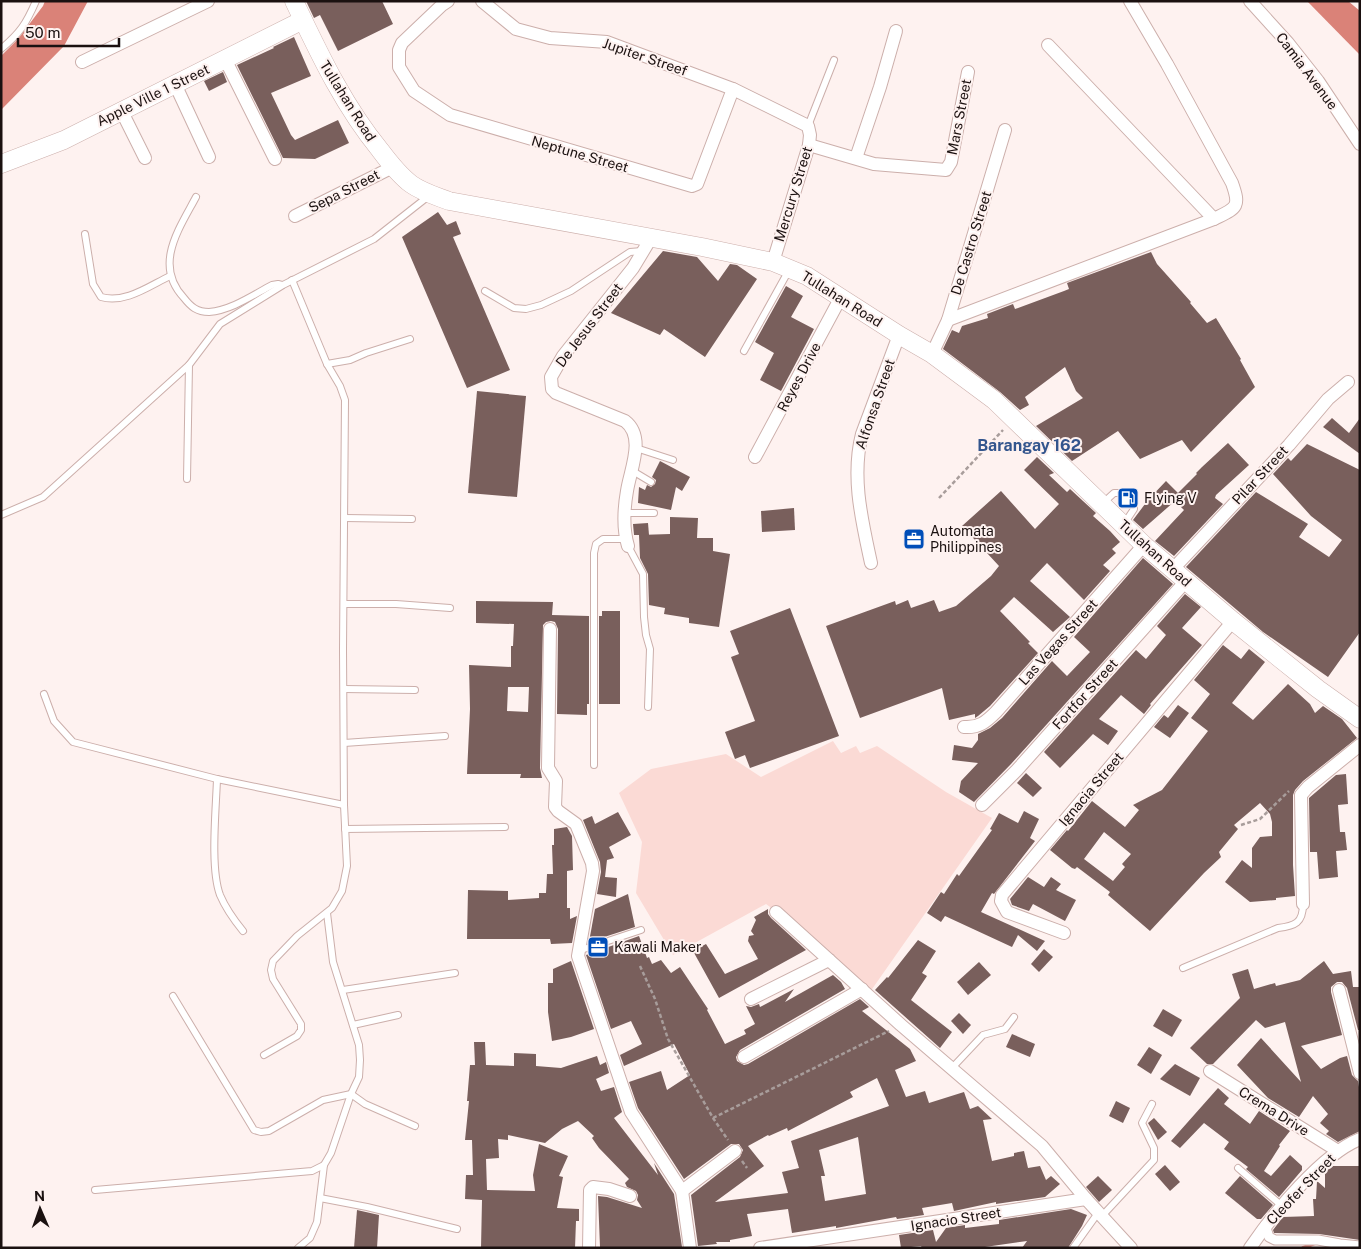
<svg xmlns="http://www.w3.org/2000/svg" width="1361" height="1249" font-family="'Public Sans',sans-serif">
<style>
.green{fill:#fbdad5}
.water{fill:#da8278}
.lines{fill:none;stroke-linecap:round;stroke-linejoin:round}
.stream{stroke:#da8278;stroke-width:4}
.building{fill:#795f5c;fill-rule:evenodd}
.service-casing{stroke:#ccafab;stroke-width:8}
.pedestrian-casing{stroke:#ccafab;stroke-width:11}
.minor-casing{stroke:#ccafab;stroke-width:14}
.secondary-casing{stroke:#ccafab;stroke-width:19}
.path{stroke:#a89d9b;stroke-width:2.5;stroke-dasharray:4 2.5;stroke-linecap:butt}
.service{stroke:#fff;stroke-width:6}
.pedestrian{stroke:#fff;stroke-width:9}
.minor{stroke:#fff;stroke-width:12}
.secondary{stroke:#fff;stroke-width:18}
.labels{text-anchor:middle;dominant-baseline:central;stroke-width:4;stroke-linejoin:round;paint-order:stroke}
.street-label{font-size:14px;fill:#1b1110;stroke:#fef2f0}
.poi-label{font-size:14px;fill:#1b1110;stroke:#fef2f0;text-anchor:start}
.quarter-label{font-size:16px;font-weight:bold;fill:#33558d;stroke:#fef2f0}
</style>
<rect width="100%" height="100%" fill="#fef2f0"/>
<!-- green -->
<path class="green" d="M833 741 841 753 856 746 860 753 877 746 946 792 992 818 870 992 792 923 766 904 673 955 636 893 642 842 619 793 651 769 726 754 761 777Z"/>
<!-- water -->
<g class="water">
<path d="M45 1H88L64 46 1 110V56L18 39 43 6Z"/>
<path d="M1307 1H1348L1360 11V55Z"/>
</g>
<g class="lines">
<!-- stream -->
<path class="stream" d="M1303 1248 1315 1243"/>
</g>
<!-- building -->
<g class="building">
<path d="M306 1H382L393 24 338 51 320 15 314 18Z"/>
<path d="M294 37 311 76 271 93 291 135 295 140 338 120 349 143 315 159 283 158 237 65 274 48 273 47Z"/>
<path d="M223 72 227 82 209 91 204 81Z"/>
<path d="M438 212 447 225 456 221 461 234 453 237 510 370 467 388 402 237Z"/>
<path d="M663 251 697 257 718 281 730 264 737 265 757 279 705 357 664 329 660 335 611 313Z"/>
<path d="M1151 252 1157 264 1191 302 1190 303 1207 323 1216 318 1241 359 1240 360 1255 387 1191 452 1182 440 1140 459 1118 431 1072 461 1036 426 1083 398 1076 391 1065 367 1025 397 1029 405 1020 410 1000 392 943 349 952 330 959 333 962 326 988 318 987 314 1013 304 1015 309 1064 291 1069 289 1067 283Z"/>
<path d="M786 286 803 296 791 317 814 329 781 391 760 380 774 353 755 342Z"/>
<path d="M477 391 526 396 517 497 468 493Z"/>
<path d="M1332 418 1349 433 1360 418V454L1323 427Z"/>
<path d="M1228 443 1249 465 1216 495 1215 498 1223 504 1174 556 1155 541 1184 510 1175 501 1143 529 1133 520 1148 500 1166 481 1178 493 1197 474 1196 473 1202 467Z"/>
<path d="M1307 444 1360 470V632L1328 677 1263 632 1186 567 1256 492 1308 524 1299 537 1329 557 1342 540 1311 516 1273 474 1288 458 1291 461Z"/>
<path d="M1037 457 1054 473 1049 475 1067 492 1070 489 1096 513 1093 516 1110 531 1120 542 1112 549 1116 553 1103 565 1110 571 1084 600 1047 563 1030 581 1070 617 1053 632 1014 597 1000 611 1030 642 1028 643 1038 653 990 706 978 716 975 718V714L949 720 942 688 860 718 826 626 895 601 896 605 908 600 911 608 934 600 939 612 956 606 991 576 999 566 962 526 1001 491 1035 529 1059 504 1024 470Z"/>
<path d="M660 461 690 477 682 491 676 487 671 510 638 503 639 487 645 490 647 485 651 487 655 484 656 480 652 477Z"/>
<path d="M794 508 795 530 762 532 761 511Z"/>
<path d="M670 517 698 518 697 538H713V551L730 554 719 627 689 623V618L664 614 665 608 649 605 648 574 640 558 639 535 670 534Z"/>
<path d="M648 523 649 535H634L633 524Z"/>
<path d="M1143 558 1173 584 1011 764 974 802 959 792 961 781 978 763 952 760 954 745 972 748 978 740V734L990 728 1002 718 1052 661 1067 676 1090 652 1074 637Z"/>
<path d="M1185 594 1201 607 1182 628 1202 645 1150 704 1151 705 1144 714 1121 695 1099 719 1118 731 1108 745 1093 734 1060 768 1044 752 1136 650 1146 659 1166 635 1157 626Z"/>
<path d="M476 601 553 602 552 615 589 616V704H587V715L557 714 558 629 555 622 551 621 546 622 543 625 540 768 542 778H520L521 774H467L470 709 469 665 511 667V646H513L514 624 476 623ZM508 687H529L528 712 507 711Z"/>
<path d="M790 608 839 736 750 768 745 755 735 759 725 732 755 721 731 657 739 654 730 631Z"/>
<path d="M602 611H620V704H599V616H602Z"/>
<path d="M1223 645 1241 659 1249 649 1265 662 1232 703 1253 720 1288 684 1310 704 1315 713 1323 706 1342 719 1357 738 1303 781 1295 790 1293 795V865L1295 896 1276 898V900L1250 902 1225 882 1242 860 1252 868V848L1260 837 1272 836V822L1270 814 1260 803 1234 825 1238 829 1219 852 1221 857 1204 873 1150 931 1108 895 1110 892 1077 867 1075 869 1072 868 1050 850 1067 830 1068 831 1092 801 1125 827 1139 810 1133 805 1162 790 1208 731 1191 718 1210 694 1194 680ZM1104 832 1131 854 1122 864 1125 867 1113 881 1084 859Z"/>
<path d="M1178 705 1189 713 1170 738 1154 727 1164 715 1168 718Z"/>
<path d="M1026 773 1042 788 1033 797 1017 783Z"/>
<path d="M1346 774 1348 804 1338 805 1340 832H1345L1347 850 1336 851 1338 877 1319 879 1317 852H1310L1309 798 1336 775Z"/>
<path d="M1024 811 1039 819 1030 838 1035 841 994 894 992 893 981 912 1045 941 1037 951 1018 935 1012 947 945 916 941 922 927 913 941 892 944 894 957 874 959 876 992 830 990 829 999 813 1018 823Z"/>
<path d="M618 812 631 835 609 847 614 858 607 860 605 877 617 878 616 897 597 894 601 872 600 862 583 820 592 816 595 824Z"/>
<path d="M567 827 572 836 573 870 567 871V908H570V919L577 916 572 943 551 944 550 939H467L468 890 508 891V900L539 898V893H546L547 874H553L552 845H554V829Z"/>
<path d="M1028 877 1044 887 1051 877 1061 884 1056 890 1076 900 1065 921 1033 904 1029 911 1012 905 1010 899Z"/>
<path d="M628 894 635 927 589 942 595 909Z"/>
<path d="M768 909V914L771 918 806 950 719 998 693 951 706 944 725 974 758 959 748 941 749 936 754 935 751 931 756 920 754 917Z"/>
<path d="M639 936 647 958 649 957 652 964 661 960 671 973 680 967 708 1009 707 1010 725 1044 746 1034 744 1030 755 1024 746 1006 751 1007 759 1004 760 1007 794 989 785 1002 833 975 841 982 845 989 740 1050 736 1057 737 1061 744 1065 748 1064 860 999 869 1007 862 1011 910 1049 916 1061 895 1070 906 1097 925 1091 929 1103 964 1092 970 1109 978 1106 992 1119 983 1120 992 1161 1014 1156V1153L1024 1151 1028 1168 1040 1166 1046 1180 1051 1176 1060 1184 1045 1197 996 1204V1202L954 1211 952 1203 922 1208 924 1215 897 1219 896 1217 836 1228V1226L792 1233 788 1209 747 1214 752 1236 730 1240V1242H716L717 1244 698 1246 691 1195 740 1157 743 1150 739 1144H731L684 1179 638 1108 629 1082 661 1071 667 1090 690 1075 674 1044 624 1066 620 1055 642 1044 631 1021 611 1029 586 955ZM877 1078 889 1106 791 1141 799 1168 782 1172 788 1193 715 1202 764 1166 748 1146 768 1135 769 1136 787 1128 788 1131 853 1097 850 1092ZM858 1137 866 1194 825 1201 821 1176H825L819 1150Z"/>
<path d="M918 940 936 951 922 973 927 976 911 1000 952 1032 940 1048 875 990 887 977 888 978Z"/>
<path d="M1044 949 1053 957 1039 972 1031 964Z"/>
<path d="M571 961 594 1029 571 1037 552 1041 548 1012V983H553V969Z"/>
<path d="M1324 961 1333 974 1351 971 1353 987H1359L1360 1030H1358L1347 988 1342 982H1337L1331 987V992L1342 1035 1301 1046 1321 1069 1340 1058 1347 1056 1352 1075 1358 1081 1360 1093V1131L1338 1142 1326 1134 1329 1131 1320 1123 1328 1114 1313 1096 1299 1117 1268 1098 1237 1065 1261 1038 1301 1082 1285 1022 1265 1028 1256 1020 1213 1064H1207L1190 1048 1240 998 1232 974 1248 969 1254 989 1275 983 1276 986 1300 980Z"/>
<path d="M979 962 991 975 968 995 957 982Z"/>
<path d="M1163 1009 1182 1020 1172 1037 1153 1026Z"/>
<path d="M959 1013 971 1025 963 1034 951 1021Z"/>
<path d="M1012 1034 1035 1044 1030 1057 1006 1047Z"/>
<path d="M474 1042H485L486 1065 514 1066V1053L536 1054V1066L561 1068 597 1056 600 1065 606 1062 609 1073 596 1079 601 1091 614 1087 622 1112 614 1118 658 1175 654 1163 674 1194 682 1247H600L598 1196 607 1197 642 1208 637 1200 638 1195 636 1191 627 1187 625 1183 629 1179 599 1148 592 1138 594 1136 578 1121 562 1129 545 1143 508 1135V1140L498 1139 499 1158 486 1159 487 1190 535 1191 533 1175 539 1144 568 1156 559 1176 563 1177 557 1208 579 1209V1221H576L575 1248H481L482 1200 465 1199 466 1175H473L472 1140H465L469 1101H467L470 1065H475Z"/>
<path d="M1149 1047 1162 1055 1151 1074 1137 1065Z"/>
<path d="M1175 1064 1200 1078 1190 1096 1160 1079Z"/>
<path d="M1218 1088 1229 1098 1224 1104 1250 1124 1259 1111 1290 1131 1279 1145 1280 1146 1264 1171 1271 1176 1290 1155 1302 1166V1170L1279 1197 1246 1169 1248 1167 1224 1149 1229 1142 1204 1123 1180 1148 1171 1141Z"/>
<path d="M1116 1101 1130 1108 1123 1123 1109 1116Z"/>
<path d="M1154 1118 1167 1132 1158 1140 1148 1123Z"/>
<path d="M1165 1165 1180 1182 1170 1191 1155 1174Z"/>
<path d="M1333 1166H1360V1240L1319 1234 1274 1233 1273 1230 1283 1217 1314 1216 1313 1199H1316L1317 1181 1325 1188V1172Z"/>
<path d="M1098 1176 1112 1190 1099 1202 1086 1187Z"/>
<path d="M1240 1176 1273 1205 1261 1219H1257L1225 1193Z"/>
<path d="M1071 1209 1087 1215 1082 1226 1068 1248H1022L1027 1241 978 1248H922L921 1246 901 1248 899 1235 933 1230 936 1242 946 1228 965 1225V1228L999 1224V1220Z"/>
<path d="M357 1210 379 1215 377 1248H354Z"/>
</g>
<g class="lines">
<!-- service casing -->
<g class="service-casing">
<g id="service">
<path d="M1 49C20 33 26 24 36 1"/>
<path d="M808 126 834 60"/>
<path d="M196 197C179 229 153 265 184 298 191 307 197 312 209 312 232 310 253 295 272 285L278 284 282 285"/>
<path d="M85 234 93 284 101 297C125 304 149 286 170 276"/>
<path d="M485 291 514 308 526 309 541 305 571 291 630 252 642 251"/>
<path d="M744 351 789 270"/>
<path d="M327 364 350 360 366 353 410 339"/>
<path d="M636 448 673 460"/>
<path d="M631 470 651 482"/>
<path d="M187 479 189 365 220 324 283 285 374 239 430 195"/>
<path d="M1102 504 1114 493H1121"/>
<path d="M626 513H654"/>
<path d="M1 515 43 497 189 365"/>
<path d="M345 518 412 519"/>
<path d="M1124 524 1134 509 1133 503"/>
<path d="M628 546 643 574 644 617 646 635 650 649 648 707"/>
<path d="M344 604H396L450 608"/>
<path d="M344 689 415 690"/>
<path d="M44 694 54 721 73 742 217 779 344 805"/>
<path d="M344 743 445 736"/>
<path d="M594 765V553L596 544 603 539H626"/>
<path d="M217 779C216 810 210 868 220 895 226 909 234 920 243 931"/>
<path d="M345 829 505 827"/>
<path d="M578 951 641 930"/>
<path d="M1183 968 1278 928C1295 926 1303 923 1303 904"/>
<path d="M343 990 455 973"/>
<path d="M173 996 254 1130 261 1132 269 1131 323 1100 351 1094 365 1104 415 1126"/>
<path d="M353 1025 398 1015"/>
<path d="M264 1055 297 1036 301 1030V1024L273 979 271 970 273 961 297 936 332 908 342 891 347 866 344 805 343 650 345 400 340 386 327 364 292 280"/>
<path d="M951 1069 983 1035 1005 1029 1014 1017"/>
<path d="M1238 1168 1282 1206"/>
<path d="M95 1190 312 1171 324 1165 331 1153 351 1094 359 1077 360 1060 359 1045 333 962 327 913"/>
<path d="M320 1198 367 1207 457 1229"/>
<path d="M1102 1216 1154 1160V1148L1142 1123 1152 1104"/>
<path d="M298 1248 310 1238 317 1222 324 1165"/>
<path d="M1073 1248 1098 1213"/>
</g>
</g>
<!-- pedestrian casing -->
<g class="pedestrian-casing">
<path id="pedestrian" d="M1265 1225 1269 1237 1275 1240H1318L1340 1244 1360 1246"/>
</g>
<!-- minor casing -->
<g class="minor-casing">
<g id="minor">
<path d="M448 1 442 5 402 43 399 50V67L414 91 450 115 692 186 697 184 733 89"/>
<path d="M482 1 516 29 550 38 607 42 733 89 808 126 810 135 809 145 773 262"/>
<path d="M1250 1 1288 43 1318 81 1360 144"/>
<path d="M1048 45 1214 219"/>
<path d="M225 59 275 159"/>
<path d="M82 62 208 1"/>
<path d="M175 84 209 157"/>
<path d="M121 110 145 158"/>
<path d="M809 145 874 164 946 170 951 162 968 72"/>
<path d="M856 158 880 87 896 31"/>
<path d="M295 216 393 167"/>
<path d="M948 320 1214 219C1236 208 1241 208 1232 183L1167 64 1130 1"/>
<path d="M932 354 948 320 1005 130"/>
<path d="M755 457 841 297"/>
<path d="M628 546C623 529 624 508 627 491 630 470 646 437 625 421L556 393 552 389 551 377 563 356 633 268 651 238"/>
<path d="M871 563C862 521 851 477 862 434L899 335"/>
<path d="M1173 569 1289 445 1328 399 1348 382"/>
<path d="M550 629 548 768 556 781 555 807 558 811 576 824 592 863 593 871 578 956 631 1112 682 1191 690 1248"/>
<path d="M964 727C979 728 986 722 996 712L1144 545"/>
<path d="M982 805 1017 770 1186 581"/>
<path d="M1303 904 1301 795 1308 787 1360 745"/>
<path d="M776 912 901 1025 1042 1146 1086 1199 1131 1248"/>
<path d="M1064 933 1007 912 1001 901 1002 895 1233 621"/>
<path d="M1339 990 1360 1073"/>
<path d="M751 999 829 960"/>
<path d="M744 1057 862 989"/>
<path d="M1210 1071 1338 1151"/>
<path d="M682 1191 735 1151"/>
<path d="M589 1248 590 1190 593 1187 609 1189 630 1196"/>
<path d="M760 1248 1086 1199"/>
<path d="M1250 1248C1273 1214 1322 1154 1360 1139"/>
</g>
</g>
<!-- secondary casing -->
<g class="secondary-casing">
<g id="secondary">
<path d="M294 1C319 53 343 105 380 150 389 162 399 175 411 184 422 192 436 196 449 201L702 247 773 262 807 276 899 335 932 354 994 400 1144 545 1233 621 1318 689 1360 719"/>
<path d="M1 164 64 140 303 20"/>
</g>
</g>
<!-- path -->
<g class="path">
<path d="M939 498 1003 430"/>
<path d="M1241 825 1260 819 1289 791"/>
<path d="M640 966 655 999 668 1039 713 1118 728 1140"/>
<path d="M713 1118 889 1031"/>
<path d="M742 1161 747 1168"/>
</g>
<!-- service -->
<use href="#service" class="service"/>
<!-- pedestrian -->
<use href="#pedestrian" class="pedestrian"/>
<!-- minor -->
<use href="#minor" class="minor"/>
<!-- secondary -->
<use href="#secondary" class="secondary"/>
</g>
<!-- icons -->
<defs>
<g id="fuel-square" transform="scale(1.125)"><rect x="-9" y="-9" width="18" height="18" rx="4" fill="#004eb8" stroke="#fef2f0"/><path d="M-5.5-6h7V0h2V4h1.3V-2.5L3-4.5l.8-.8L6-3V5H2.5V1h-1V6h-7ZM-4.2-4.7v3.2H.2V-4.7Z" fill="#fff"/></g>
<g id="office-square" transform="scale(1.125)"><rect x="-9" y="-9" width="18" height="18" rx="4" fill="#004eb8" stroke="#fef2f0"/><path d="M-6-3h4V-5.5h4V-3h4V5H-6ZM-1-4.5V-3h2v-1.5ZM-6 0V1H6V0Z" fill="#fff"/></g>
</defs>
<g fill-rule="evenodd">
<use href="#fuel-square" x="1128" y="498"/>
<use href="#office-square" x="914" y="539"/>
<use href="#office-square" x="598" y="947"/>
</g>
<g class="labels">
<!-- street labels -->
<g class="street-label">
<text transform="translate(645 57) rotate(19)">Jupiter Streef</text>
<text transform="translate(1307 71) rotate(53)">Camia Avenue</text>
<text transform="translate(153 95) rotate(-26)">Apple Ville 1 Street</text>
<text transform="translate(348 101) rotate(58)">Tullahan Road</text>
<text transform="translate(959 117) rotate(-79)">Mars Street</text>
<text transform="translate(580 154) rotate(16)">Neptune Street</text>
<text transform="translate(344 191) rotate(-27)">Sepa Street</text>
<text transform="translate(793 194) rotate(-73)">Mercury Street</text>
<text transform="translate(971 243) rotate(-73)">De Castro Street</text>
<text transform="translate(842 299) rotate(32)">Tullahan Road</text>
<text transform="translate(589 325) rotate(-53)">De Jesus Street</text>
<text transform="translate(799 377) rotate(-62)">Reyes Drive</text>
<text transform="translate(875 404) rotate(-71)">Alfonsa Street</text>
<text transform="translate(1260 475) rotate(-47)">Pilar Street</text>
<text transform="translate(1155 553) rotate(42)">Tullahan Road</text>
<text transform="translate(1058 642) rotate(-48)">Las Vegas Street</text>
<text transform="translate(1085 694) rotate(-48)">Fortfor Street</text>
<text transform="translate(1091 789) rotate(-50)">Ignacia Street</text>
<text transform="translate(1274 1111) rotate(32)">Crema Drive</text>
<text transform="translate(1301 1189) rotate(-46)">Cleofer Street</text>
<text transform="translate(956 1219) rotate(-9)">Ignacio Street</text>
</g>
<!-- poi labels -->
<g class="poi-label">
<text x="1144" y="498">Flying V</text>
<text x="930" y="531">Automata<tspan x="930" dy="16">Philippines</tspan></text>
<text x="614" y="947">Kawali Maker</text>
</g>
<!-- quarter labels -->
<g class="quarter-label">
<text x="1029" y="445">Barangay 162</text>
</g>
</g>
<!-- border -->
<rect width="1361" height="1249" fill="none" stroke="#1b1110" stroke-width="5"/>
<!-- north arrow -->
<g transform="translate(40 1209) rotate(358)" stroke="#fef2f0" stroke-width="4" paint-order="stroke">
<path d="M0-4L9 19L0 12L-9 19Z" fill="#1b1110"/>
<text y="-8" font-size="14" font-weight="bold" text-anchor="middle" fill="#1b1110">N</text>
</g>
<!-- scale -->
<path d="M18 38v8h101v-8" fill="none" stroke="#1b1110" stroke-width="2.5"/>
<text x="25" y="38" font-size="15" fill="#1b1110" stroke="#fef2f0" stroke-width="4" paint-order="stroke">50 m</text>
</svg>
